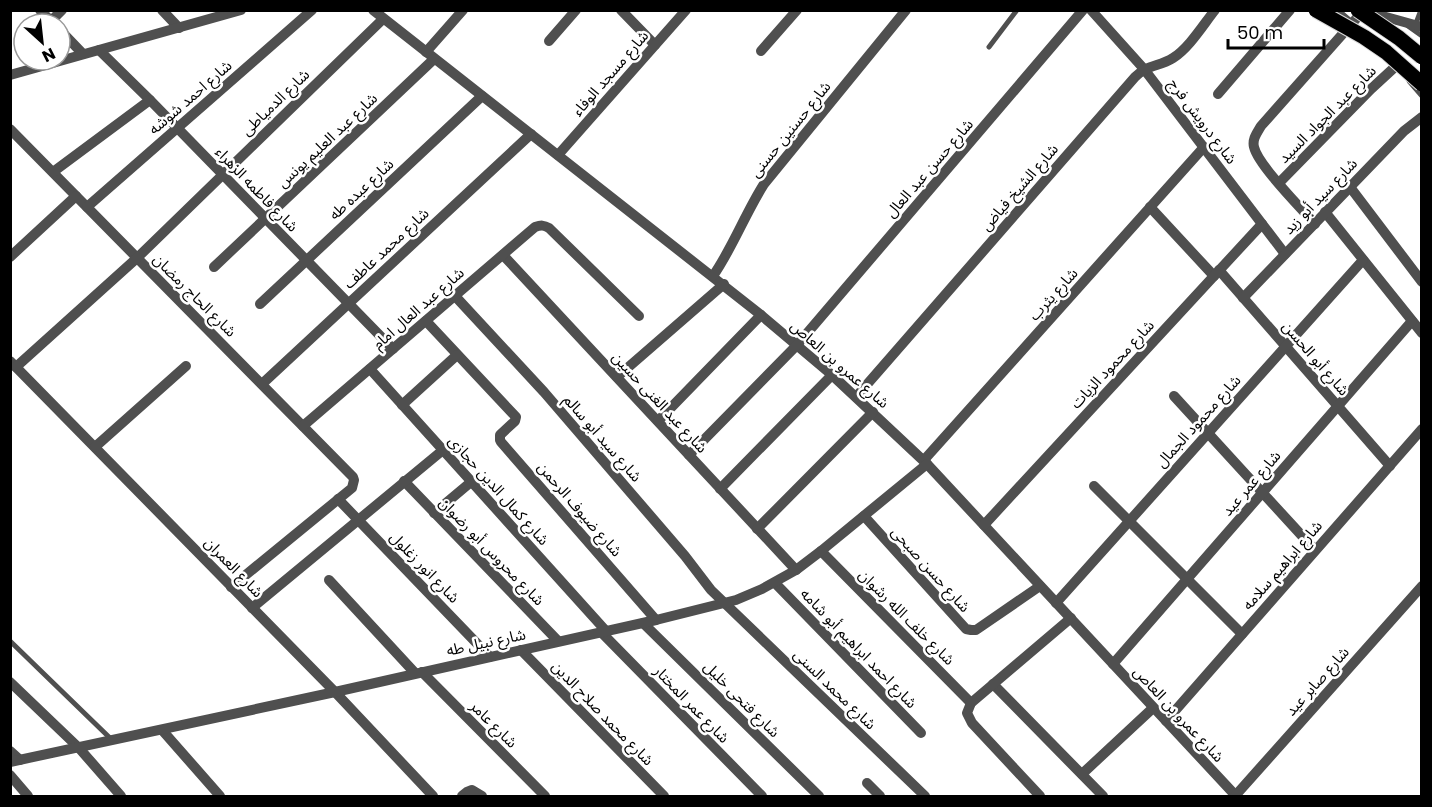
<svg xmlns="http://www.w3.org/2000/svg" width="1432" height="807" font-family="Poppins,'Noto Sans Arabic',sans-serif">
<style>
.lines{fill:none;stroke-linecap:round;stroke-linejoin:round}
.lane{stroke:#4f4f4f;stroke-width:5}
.street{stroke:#4f4f4f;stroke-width:10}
.primary-bridge-casing{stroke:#dbdbdb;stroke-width:17;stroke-linecap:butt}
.primary-bridge{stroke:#000;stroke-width:15}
.labels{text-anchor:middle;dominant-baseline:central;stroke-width:5;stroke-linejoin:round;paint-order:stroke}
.street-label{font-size:15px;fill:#000;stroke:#fff}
</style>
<rect width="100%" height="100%" fill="#fff"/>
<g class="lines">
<!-- lane -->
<g class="lane">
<path d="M1338 10 1353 23"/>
<path d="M1408 26 1422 36"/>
<path d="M1415 26 1421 10"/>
<path d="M989 47 1017 10"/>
<path d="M1409 81 1422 96"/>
<path d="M10 641 111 739"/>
</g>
<!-- street -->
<g class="street">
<path d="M40 10 54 24"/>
<path d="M162 10 179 28"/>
<path d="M373 10 761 315 832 375 927 464 1236 796"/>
<path d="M621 10 655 45"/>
<path d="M1091 10 1144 69 1285 254"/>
<path d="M1368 12 1422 27"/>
<path d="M51 21 62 10"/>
<path d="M60 30 83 54"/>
<path d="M549 41 576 10"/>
<path d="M99 50 150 100 393 349"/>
<path d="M761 51 797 10"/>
<path d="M426 52 463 10"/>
<path d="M10 75 241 10"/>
<path d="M1218 94 1290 10"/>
<path d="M10 129 353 477 354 480 352 488 231 587"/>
<path d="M558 155 686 10"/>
<path d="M53 172 150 100"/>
<path d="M1279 183 1371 89 1396 66"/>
<path d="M1350 187 1422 282"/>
<path d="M87 207 312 10"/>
<path d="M1150 207 1214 276"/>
<path d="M1325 212 1422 333"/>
<path d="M1315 224C1301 208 1258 165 1254 147 1252 139 1257 133 1261 126L1363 11"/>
<path d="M503 255 796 570"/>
<path d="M10 257 76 196"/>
<path d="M214 267 434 59"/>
<path d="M1219 270 1390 466"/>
<path d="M713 276C733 247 745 214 764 184L906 10"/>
<path d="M455 296 544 392 685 556 711 590 925 796"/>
<path d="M1243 298 1404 131 1422 117"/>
<path d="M260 304 482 96"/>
<path d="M426 321 516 417 515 421 500 435V440L501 442 656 620"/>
<path d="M10 361 335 692 433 796"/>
<path d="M16 367 137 258 383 19"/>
<path d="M370 369 606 631"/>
<path d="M617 377 724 284"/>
<path d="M262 384 531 134"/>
<path d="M1174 396 1315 550"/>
<path d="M856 397 1135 77C1148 64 1159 67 1173 58 1189 48 1203 25 1215 10"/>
<path d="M402 405 457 355"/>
<path d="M658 421 761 315"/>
<path d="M303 426 535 227C541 225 544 225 549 228L639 316"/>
<path d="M95 447 186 366"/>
<path d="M689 455 797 345 1083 10"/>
<path d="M924 460 1204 147"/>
<path d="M404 481 558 641"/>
<path d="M1094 486 1242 634"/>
<path d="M720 489 832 375"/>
<path d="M338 499 490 657"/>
<path d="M434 513 471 482"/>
<path d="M864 516 966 629 971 630H976L1040 586"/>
<path d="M984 525 1262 224"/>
<path d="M757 529 873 412"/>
<path d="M821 551 971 703"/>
<path d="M329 580 415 673"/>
<path d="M775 583 921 733"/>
<path d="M1056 603 1363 260"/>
<path d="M252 608 443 450"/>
<path d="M643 623 819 796"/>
<path d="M601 632 762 796"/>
<path d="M521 650 664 796"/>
<path d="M1113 664 1412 321"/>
<path d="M422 672 545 796"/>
<path d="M10 682 79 748 121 796"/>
<path d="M993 684 1103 796"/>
<path d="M1166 721 1422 429"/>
<path d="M162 730 220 796"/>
<path d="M10 751 20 760"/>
<path d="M10 762 335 692 656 620 736 600 762 589 796 570 821 551 927 464"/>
<path d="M1082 774 1153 708"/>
<path d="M10 775 28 796"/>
<path d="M867 783 880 796"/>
<path d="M462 796 467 792 472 790 482 796"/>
<path d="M1040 796 972 723 967 713 971 703 1071 618"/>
<path d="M1235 796 1422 586"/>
</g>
<!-- primary-bridge casing -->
<g class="primary-bridge-casing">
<g id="primary-bridge">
<path d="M1316 10 1364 37 1386 52 1422 84"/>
<path d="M1358 10 1399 38 1422 57"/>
</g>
</g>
<!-- primary-bridge -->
<use href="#primary-bridge" class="primary-bridge"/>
</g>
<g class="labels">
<!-- street labels -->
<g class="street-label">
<text transform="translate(610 73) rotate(-49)">شارع مسجد الوفاء</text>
<text transform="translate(190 97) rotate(-41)">شارع احمد شوشه</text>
<text transform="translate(275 102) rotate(-44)">شارع الدمياطى</text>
<text transform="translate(1327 114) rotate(-45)">شارع عبد الجواد السيد</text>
<text transform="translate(1203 121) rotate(53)">شارع درويش فرج</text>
<text transform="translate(790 129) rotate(-51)">شارع حسنين حسنى</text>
<text transform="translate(327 140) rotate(-43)">شارع عبد العليم يونس</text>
<text transform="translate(929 168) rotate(-49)">شارع حسن عبد العال</text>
<text transform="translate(1019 187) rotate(-49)">شارع الشيخ فياض</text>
<text transform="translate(257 189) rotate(46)">شارع فاطمه الزهراء</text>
<text transform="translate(361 189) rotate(-43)">شارع عبده طه</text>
<text transform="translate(1320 196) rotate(-46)">شارع سيد أبو زيد</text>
<text transform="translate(386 248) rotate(-43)">شارع محمد عاطف</text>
<text transform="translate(1053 294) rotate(-48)">شارع يثرب</text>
<text transform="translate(195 295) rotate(45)">شارع الحاج رمضان</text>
<text transform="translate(418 308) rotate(-41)">شارع عبد العال امام</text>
<text transform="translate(1316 358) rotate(49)">شارع أبو الحسن</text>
<text transform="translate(840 364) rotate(41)">شارع عمرو بن العاص</text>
<text transform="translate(1112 364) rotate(-47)">شارع محمود الزيات</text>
<text transform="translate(660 402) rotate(47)">شارع عبد الغنى حسين</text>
<text transform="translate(1198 421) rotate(-48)">شارع محمود الجمال</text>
<text transform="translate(603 438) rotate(49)">شارع سيد أبو سالم</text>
<text transform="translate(1251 483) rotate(-49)">شارع عمر عيد</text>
<text transform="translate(499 490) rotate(48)">شارع كمال الدين حجازى</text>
<text transform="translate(580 509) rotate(49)">شارع ضيوف الرحمن</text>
<text transform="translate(492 551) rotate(46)">شارع محروس أبو رضوان</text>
<text transform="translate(1282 565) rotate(-49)">شارع ابراهيم سلامه</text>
<text transform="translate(234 567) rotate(46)">شارع العمران</text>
<text transform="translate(425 567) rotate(46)">شارع انور زغلول</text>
<text transform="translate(931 569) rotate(48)">شارع حسن صبحى</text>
<text transform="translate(907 617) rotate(45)">شارع خلف الله رشوان</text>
<text transform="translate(486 642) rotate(-12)">شارع نبيل طه</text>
<text transform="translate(859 648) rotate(46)">شارع احمد ابراهيم أبو شامه</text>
<text transform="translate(1317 681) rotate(-48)">شارع صابر عيد</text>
<text transform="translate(835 689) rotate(44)">شارع محمد السنى</text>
<text transform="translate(742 699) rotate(45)">شارع فتحى خليل</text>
<text transform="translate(692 704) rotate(46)">شارع عمر المختار</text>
<text transform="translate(603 713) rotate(46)">شارع محمد صلاح الدين</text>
<text transform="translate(1179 714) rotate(47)">شارع عمرو بن العاص</text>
<text transform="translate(494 724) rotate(45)">شارع عامر</text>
</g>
</g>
<!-- border -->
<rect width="1432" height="807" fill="none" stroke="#000000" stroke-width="24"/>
<!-- north arrow -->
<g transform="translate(42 42) rotate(153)"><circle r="28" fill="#ffffff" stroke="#999999" stroke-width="1.5"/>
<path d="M0-4.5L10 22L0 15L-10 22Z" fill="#000000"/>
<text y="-9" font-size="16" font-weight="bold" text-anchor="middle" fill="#000000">N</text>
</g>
<!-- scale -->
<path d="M1228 39v9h96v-9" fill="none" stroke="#000000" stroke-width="3"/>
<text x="1237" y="39" font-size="18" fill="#000000" stroke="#ffffff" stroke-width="4.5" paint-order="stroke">50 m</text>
</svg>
